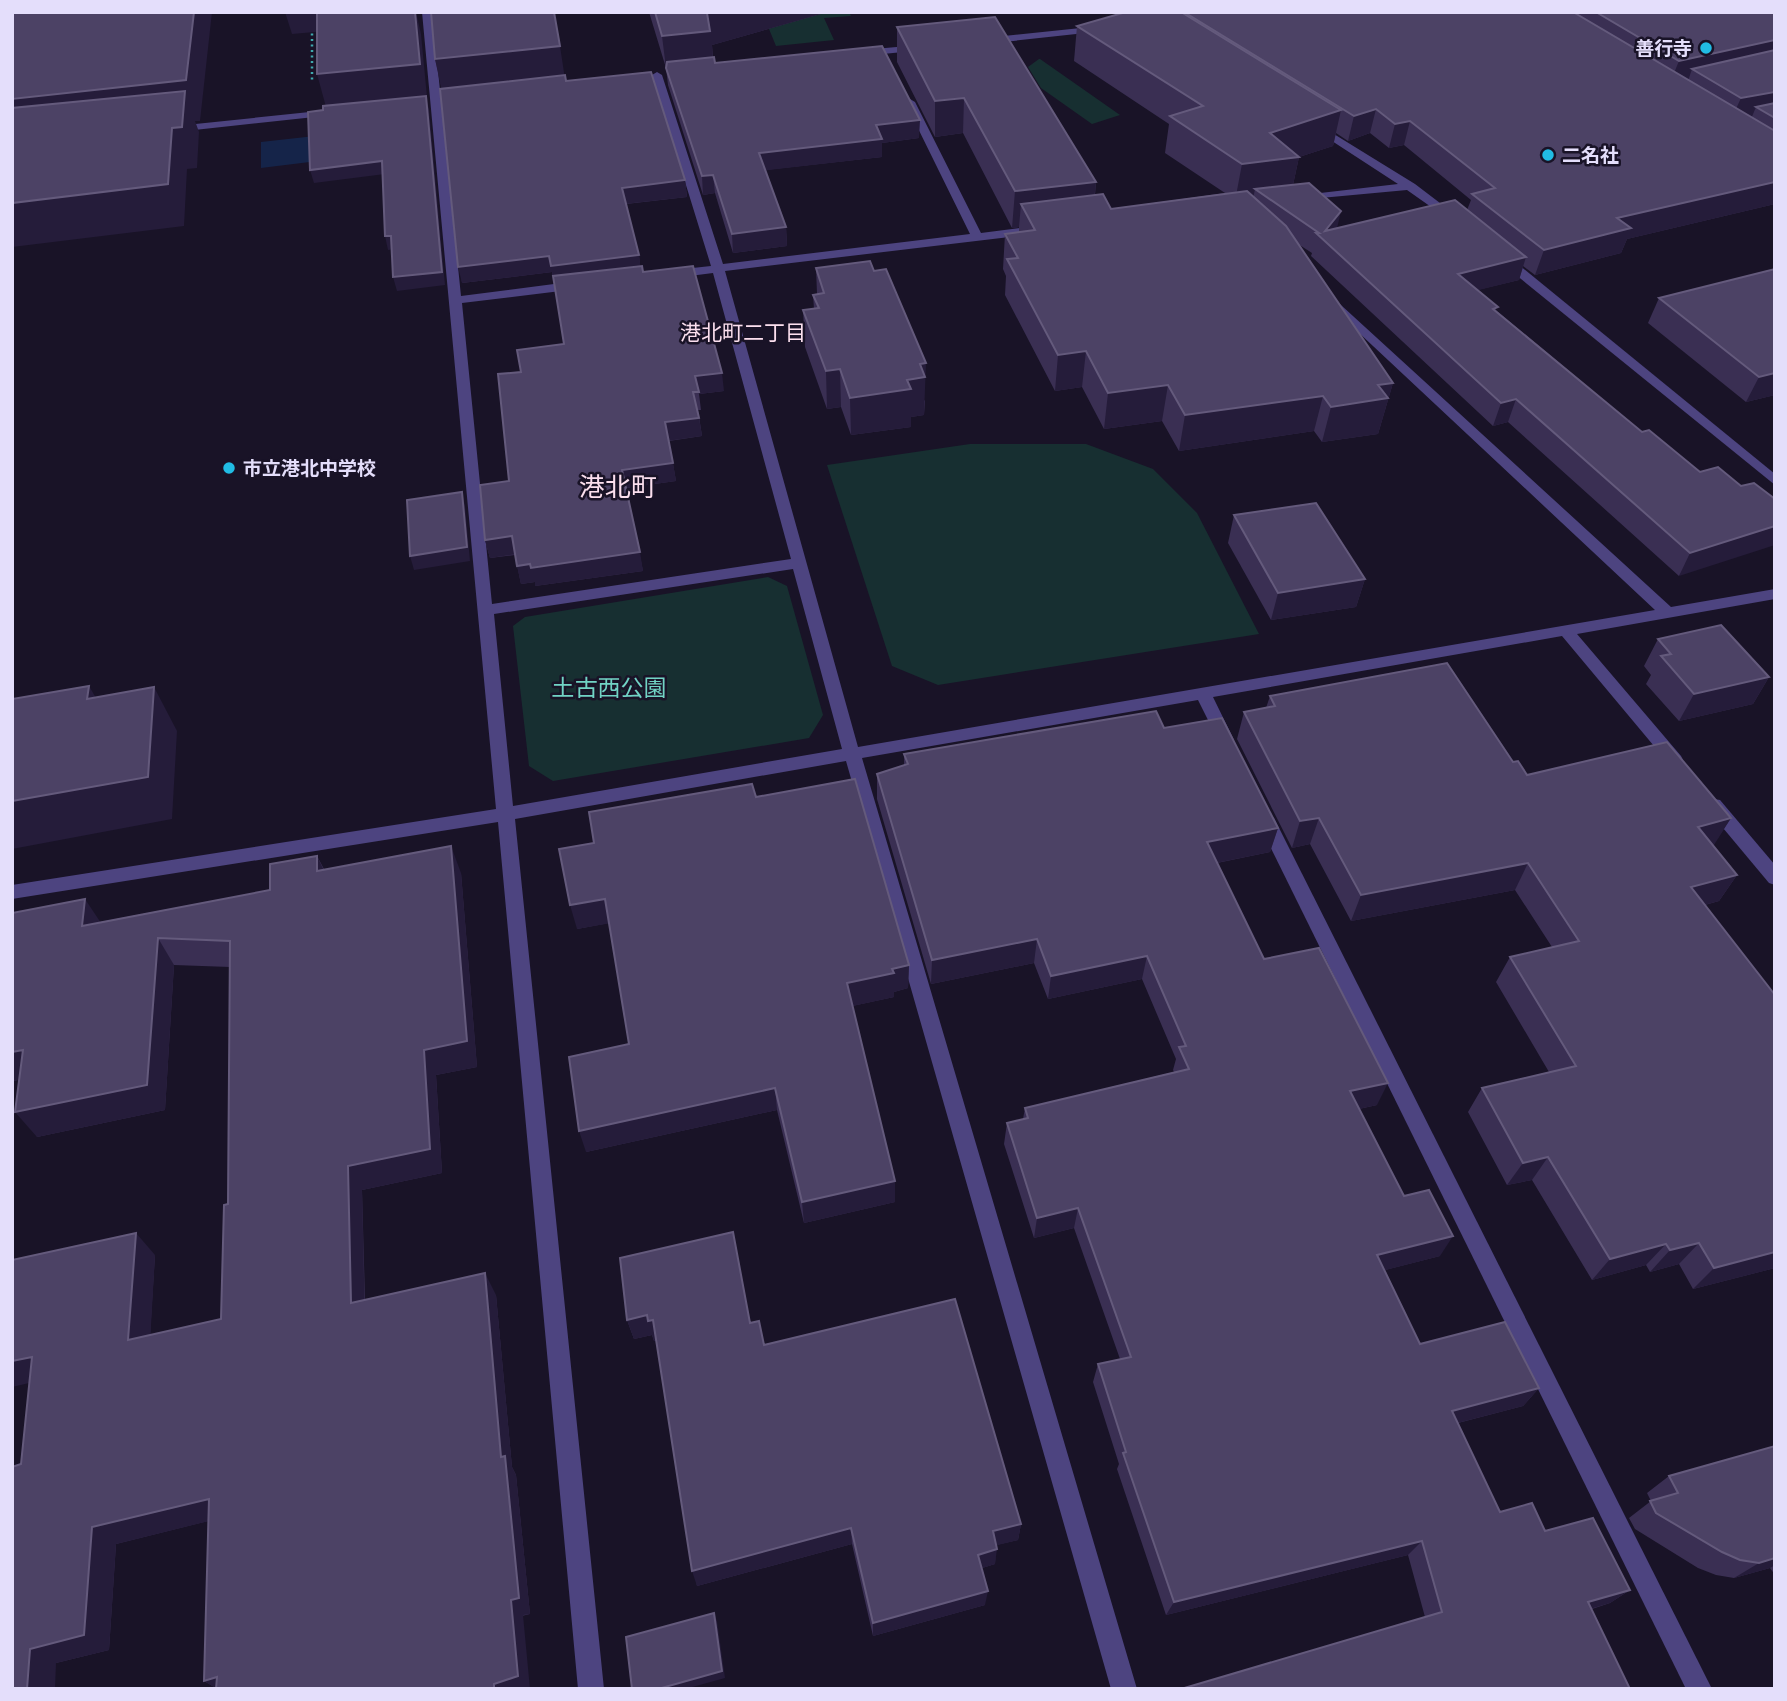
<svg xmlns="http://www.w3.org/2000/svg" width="1787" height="1701" font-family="Arial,'Noto Sans JP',sans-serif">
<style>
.green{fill:#172f31}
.water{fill:#152449}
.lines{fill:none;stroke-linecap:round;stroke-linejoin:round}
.path{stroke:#3fa8ad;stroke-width:2.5;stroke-dasharray:2 3.5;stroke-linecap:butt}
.minor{fill:#4d4480;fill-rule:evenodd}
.wall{fill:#3a2f53;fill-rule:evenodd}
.shaded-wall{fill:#251c3a}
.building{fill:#4c4265;stroke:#645a7c;stroke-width:2}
.poi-dot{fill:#21bce4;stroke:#191327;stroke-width:2.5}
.labels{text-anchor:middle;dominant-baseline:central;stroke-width:5;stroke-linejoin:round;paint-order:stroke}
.far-poi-label{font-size:19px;font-weight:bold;fill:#e4defb;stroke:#191327;text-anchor:start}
.far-neighbourhood-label{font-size:21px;fill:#fbdfee;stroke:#191327}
.park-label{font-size:23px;fill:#71d3c5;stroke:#191327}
.quarter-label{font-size:26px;fill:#fbdfee;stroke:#191327}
</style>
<rect width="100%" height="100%" fill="#191327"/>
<!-- green -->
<g class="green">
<path d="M762 12H849L851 16 824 18 834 40 776 46Z"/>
<path d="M1039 59H1040L1120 115 1092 124 1041 88 1028 67Z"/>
<path d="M970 444H1086L1153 469 1197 513 1259 634 938 685 892 666 827 465Z"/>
<path d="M768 577 787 586 823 715 809 738 553 781 529 766 513 626 525 617Z"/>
</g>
<!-- water -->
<path class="water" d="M396 127 399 151 261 168V142Z"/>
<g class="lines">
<!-- path -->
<path class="path" d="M312 28V82"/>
<!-- minor -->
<g class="minor">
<path d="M422 12H432L461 296 577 281 583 285 577 289 462 303 492 604 791 559 713 273 674 278 668 274 674 270 711 266 652 75 657 72 662 75 723 264 970 234 905 102 910 99 915 102 981 233 1042 225 1048 229 1042 233 725 271 858 747 1655 610 1326 302V296L1330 295 1671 607 1775 589V599L1577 634 1681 756 1683 760 1681 764H1669L1562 636 1213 697 1234 740 1226 746 1220 744 1198 700 862 758 1137 1689H1111L846 761 515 819 604 1689H578L498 822 12 899V885L496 809ZM793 569 842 749 513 806 494 614Z"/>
<path d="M1100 26 1104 27V31L985 44 980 41 985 38Z"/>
<path d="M919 45 923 46V50L863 56 858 53 863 50Z"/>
<path d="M329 110 334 113 333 115 176 132 171 129 176 126Z"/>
<path d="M1316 123 1415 184 1461 219 1451 221 1407 190 1299 200 1297 198 1303 195 1398 184 1312 128 1311 126Z"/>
<path d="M1500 256H1508L1775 474V485L1500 262Z"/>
<path d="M1714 799 1720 800 1775 865V885L1769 883 1708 810 1705 805Z"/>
<path d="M1265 811 1274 818 1712 1689H1686L1256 818Z"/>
</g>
</g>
<!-- wall -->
<g class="wall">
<path d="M649 12H828L712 45 713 58 715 63 919 138 882 143V157L765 170 786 227 787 246 733 253 715 193 703 195 668 85 666 68Z"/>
<path d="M1126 12H1775V204L1627 239 1621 253 1535 275 1523 266 1519 280 1477 290 1497 311 1642 432 1700 472 1741 486 1679 576 1508 422 1493 426 1311 256 1312 253 1298 244 1393 383 1378 434 1322 442 1314 431 1179 451 1162 421 1104 429 1082 387 1055 391 1005 295 1006 276 1003 269 1005 234 1019 232V227L1012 228 963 133 935 137 897 62V27L1096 182 1095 195 1111 209 1225 193 1165 153 1169 124 1074 61 1077 26ZM1336 133 1348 141 1370 133 1389 148 1404 145 1471 200 1467 210 1337 228 1293 185 1299 157 1333 146Z"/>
<path d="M435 59 564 75 566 81 685 180 687 197 626 204 639 255 640 266 643 272 724 391 699 394 701 410H698L702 436 669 441 676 481 626 488 643 571 535 586V582L521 584 515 555 490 558 485 540 509 481 521 372 564 344 552 272 462 283 442 89Z"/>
<path d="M816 268 925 401 924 415 911 417V427L851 435 841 407 827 409 805 347 803 310 814 309 813 295 817 294Z"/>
<path d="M1775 269V395L1746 402 1648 323 1659 298Z"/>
<path d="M1234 515 1365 579 1356 607 1271 620 1228 543Z"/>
<path d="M1658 639 1769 677 1753 704 1679 721 1646 684 1651 675 1644 666Z"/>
<path d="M1270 696 1513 762 1527 775 1731 818 1713 845 1737 875 1719 901 1705 905 1775 995V1268L1693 1289 1679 1264 1650 1272 1646 1265 1592 1280 1532 1180 1507 1185 1468 1112 1482 1088 1549 1072 1496 982 1510 957 1552 947 1515 890 1351 921 1310 844 1292 848 1237 739 1244 712 1266 708Z"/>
<path d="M1164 728 1278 828 1270 852 1217 863 1264 959 1377 1105 1359 1109 1404 1196 1440 1256 1385 1270 1420 1344 1539 1388 1523 1406 1458 1423 1500 1512 1545 1531 1630 1590 1610 1603 1592 1609 1425 1617 1408 1555 1166 1615 1117 1469 1119 1464 1093 1382 1098 1364 1120 1359 1074 1228 1034 1238 1004 1144 1007 1123 1023 1119 1025 1108 1174 1072 1173 1070 1176 1059 1142 979 1048 999 1034 963 931 984 877 799V774L904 766V754Z"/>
<path d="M756 797 909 965 908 988 894 992V997L852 1006 895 1181V1202L804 1223 777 1110 586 1152 629 1044 609 923 577 929 594 843Z"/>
<path d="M317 856 324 869 461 873 477 1067 436 1075 442 1173 362 1190 365 1300 496 1295 512 1467 516 1475 530 1614 216 1688 204 1681 208 1521 116 1544 109 1650 56 1663 21 1464 155 1255 150 1335 221 1319 228 1204 230 967 174 965 165 1110 37 1137 19 1080 12 1081 100 922 270 890Z"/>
<path d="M627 1320 750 1323 764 1345 1021 1524 1018 1540 996 1545 995 1564 982 1568 985 1605 873 1636 852 1544 697 1586 656 1341H654L652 1335 634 1339Z"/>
<path d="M1775 1446V1575L1770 1568 1734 1578 1716 1575 1698 1568 1635 1529 1629 1518 1651 1501 1647 1493 1669 1476Z"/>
</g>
<!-- shaded-wall -->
<g class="shaded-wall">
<path d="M194 12H212L200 121H195L199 132 197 168 187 169 184 226 12 247V99Z"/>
<path d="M285 12H321L326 31 292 34Z"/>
<path d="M415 12H416L421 34 427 97H426L429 109 445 285 397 291 393 277 426 97 326 107 317 74Z"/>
<path d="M710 12H828L712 45 713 63 666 68 662 36Z"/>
<path d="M1775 40V61L1692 69 1688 81 1669 85 1679 61Z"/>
<path d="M560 46 565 79 442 92 435 59Z"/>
<path d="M1775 92V114L1756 107 1751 119 1730 122 1741 98Z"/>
<path d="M964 98 963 133 935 137V101Z"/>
<path d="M1376 109 1370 133 1348 141 1354 116Z"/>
<path d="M1341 110 1333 146 1299 157 1291 194 1255 189 1253 199 1235 201 1242 164 1270 133Z"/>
<path d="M920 120 919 138 882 143V157L760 171 759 153 876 125Z"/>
<path d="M1410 121 1404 145 1389 148 1395 124Z"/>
<path d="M382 161 385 174 314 183 310 170Z"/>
<path d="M713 175 715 193 703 195 702 176Z"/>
<path d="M685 180 687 197 624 204 622 188Z"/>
<path d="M1096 182 1092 218 1021 204 1019 227 1012 228 1015 191Z"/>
<path d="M1775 182V204L1627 239 1621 253 1535 275 1544 250 1617 218Z"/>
<path d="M1341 211 1336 233 1325 231Z"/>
<path d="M786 227 787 246 733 253 732 234Z"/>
<path d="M385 236H391L395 249 388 250Z"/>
<path d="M639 255 641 272 554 282 552 272 462 283 458 267 549 256Z"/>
<path d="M1526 257 1519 280 1451 297 1458 274Z"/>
<path d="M1086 351 1082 387 1055 391 1058 355Z"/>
<path d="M926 363 924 415 911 417V427L851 435 850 398 907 380 920 364Z"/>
<path d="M840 369 841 407 827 409 826 371Z"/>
<path d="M722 373 724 391 699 394 695 376Z"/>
<path d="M1775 373V395L1746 402 1759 377Z"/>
<path d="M1393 383 1378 434 1322 442 1331 407 1378 385Z"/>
<path d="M1168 385 1162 421 1104 429 1108 393Z"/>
<path d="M1323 396 1314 431 1179 451 1185 415Z"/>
<path d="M1516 399 1508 422 1493 426 1501 403Z"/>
<path d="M699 418 702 436 667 441 665 422Z"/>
<path d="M673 463 676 481 625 488 622 470Z"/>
<path d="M462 492 465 506 470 561 414 570 410 556Z"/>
<path d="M1775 526V545L1679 576 1690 553Z"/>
<path d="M512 536 517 554 490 558 485 540Z"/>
<path d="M640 552 643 571 535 586V582L521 584 517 566Z"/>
<path d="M1365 579 1356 607 1271 620 1278 593Z"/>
<path d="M1769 677 1753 704 1679 721 1694 694Z"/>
<path d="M89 686 114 729 87 699Z"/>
<path d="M154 687 177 731 172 819 12 849V801Z"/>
<path d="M1319 818 1310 844 1292 848 1300 821Z"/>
<path d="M1731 818 1714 845 1682 853 1698 827Z"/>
<path d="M1278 828 1270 852 1201 866 1207 842Z"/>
<path d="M451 846 461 873 477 1067 436 1075 442 1173 362 1190 365 1324 351 1303 348 1166 424 1050Z"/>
<path d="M317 856 330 883 317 871Z"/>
<path d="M1528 863 1515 890 1351 921 1361 895Z"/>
<path d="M1737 875 1719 901 1674 913 1691 887Z"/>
<path d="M85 899 103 926H82Z"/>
<path d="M605 899 611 923 577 929 570 905Z"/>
<path d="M158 938 174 965 165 1110 37 1137 15 1112Z"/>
<path d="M1037 939 1034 963 931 984 932 960Z"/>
<path d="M1147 956 1142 979 1048 999 1051 976Z"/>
<path d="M909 965 908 988 894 992V997L848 1007 847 983 892 969Z"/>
<path d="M23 1050 44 1075 12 1081V1052Z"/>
<path d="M1388 1083 1377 1105 1340 1113 1350 1091Z"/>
<path d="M775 1088 777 1110 586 1152 579 1131Z"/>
<path d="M1548 1157 1532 1180 1507 1185 1523 1163Z"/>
<path d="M895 1181V1202L804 1223 802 1202Z"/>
<path d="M1078 1208 1074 1228 1034 1238 1037 1218Z"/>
<path d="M136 1233 155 1255 149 1361 128 1340Z"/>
<path d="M1453 1236 1440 1256 1366 1275 1377 1255Z"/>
<path d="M1699 1243 1679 1264 1650 1272 1670 1250Z"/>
<path d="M1666 1244 1646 1265 1592 1280 1610 1259Z"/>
<path d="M1775 1252V1268L1693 1289 1714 1268Z"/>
<path d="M485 1273 496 1295 512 1467 516 1475 530 1614 523 1615 530 1689H494V1684L511 1600Z"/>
<path d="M647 1315 653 1320 659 1340 654 1341 652 1335 634 1339 627 1320Z"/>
<path d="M32 1357 55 1377 12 1387V1361Z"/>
<path d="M1539 1388 1523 1406 1438 1428 1452 1411Z"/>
<path d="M209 1499 229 1516 116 1544 109 1650 56 1663 55 1689H27L30 1649 92 1527Z"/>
<path d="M1021 1524 1018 1540 990 1547 993 1531Z"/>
<path d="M851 1528 852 1544 697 1586 692 1571Z"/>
<path d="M1422 1541 1408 1555 1166 1615 1174 1602Z"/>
<path d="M997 1549 995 1564 976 1570 978 1555Z"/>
<path d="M1775 1558V1565L1770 1568 1734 1578 1759 1563Z"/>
<path d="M1630 1590 1610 1603 1570 1615 1588 1602Z"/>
<path d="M988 1591 985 1605 873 1636V1623Z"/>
<path d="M714 1613 717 1621 725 1678 685 1689H658Z"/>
<path d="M217 1677V1689L204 1681Z"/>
</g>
<!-- building -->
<g class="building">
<path d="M12 12H194L186 80 12 99Z"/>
<path d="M317 12H415L420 64 317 74Z"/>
<path d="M431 12H554L560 46 435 59Z"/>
<path d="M655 12H710L707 13 710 31 662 36Z"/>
<path d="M1126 12H1181L1341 110 1270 133 1299 157 1242 164 1170 116 1203 106 1077 26Z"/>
<path d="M1184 12H1573L1775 131V182L1617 218 1631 228 1544 250 1472 194 1495 188 1410 121 1395 124 1376 109 1354 116Z"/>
<path d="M1596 12H1775V40L1679 61Z"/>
<path d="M995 17 1096 182 1015 191 964 98 935 101 897 27Z"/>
<path d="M882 46 920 120 876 125 882 139 759 153 786 227 732 234 713 175 702 176 666 68 667 62 714 57 715 63Z"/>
<path d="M1775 50V92L1741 98 1692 69Z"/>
<path d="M651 72 685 180 622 188 639 255 551 266 549 256 458 267 440 89 565 75 566 81Z"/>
<path d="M185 91 182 127 172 128 168 184 12 203V108Z"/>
<path d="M426 96 442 272 393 277 391 236H385L382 161 310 170 308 112 323 110V106Z"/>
<path d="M1775 103V118L1756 107Z"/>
<path d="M1309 183 1341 211 1325 231 1455 200 1526 257 1458 274 1498 307 1493 309 1642 432 1649 430 1700 472 1718 467 1741 486 1754 483 1775 499V526L1690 553 1516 399 1501 403 1316 233H1319L1255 189Z"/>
<path d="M1247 191 1286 226 1393 383 1378 385 1388 398 1331 407 1323 396 1185 415 1168 385 1108 393 1086 351 1058 355 1007 259 1018 258 1005 234 1035 230 1021 204 1103 194 1111 209Z"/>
<path d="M870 261 874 271 886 269 926 363 920 364 925 377 907 380 911 389 850 398 840 369 826 371 803 310 819 308 813 295 824 293 816 268Z"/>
<path d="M642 266 643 272 693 266 722 373 695 376 699 392H693L699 418 665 422 673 463 622 470 640 552 531 568 530 564 517 566 512 536 485 540 480 485 509 481 498 374 521 372 517 350 564 344 553 276Z"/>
<path d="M1775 269V373L1759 377 1659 298Z"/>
<path d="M462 492 467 547 410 556 407 500Z"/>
<path d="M1316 503 1365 579 1278 593 1234 515Z"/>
<path d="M1721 625 1769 677 1694 694 1661 656 1671 654 1658 639Z"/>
<path d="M1447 663 1513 762 1518 761 1527 775 1667 742 1731 818 1698 827 1737 875 1691 887 1775 995V1252L1714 1268 1699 1243 1670 1250 1666 1244 1610 1259 1548 1157 1523 1163 1482 1088 1576 1066 1510 957 1579 941 1528 863 1361 895 1319 818 1300 821 1244 712 1275 706 1270 696Z"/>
<path d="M89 686 87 699 154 687 148 777 12 801V699Z"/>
<path d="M1156 711 1164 728 1222 718 1278 828 1207 842 1264 959 1319 948 1388 1083 1350 1091 1404 1196 1429 1190 1453 1236 1377 1255 1420 1344 1505 1322 1539 1388 1452 1411 1500 1512 1532 1503 1545 1531 1593 1518 1630 1590 1588 1602 1630 1689H1181L1442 1612 1422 1541 1174 1602 1123 1453 1126 1452 1098 1364 1131 1357 1078 1208 1037 1218 1007 1123 1028 1118 1025 1108 1189 1069 1179 1047 1186 1046 1147 956 1051 976 1037 939 932 960 877 774 908 764 904 754Z"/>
<path d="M855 779 909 965 892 969 894 973 847 983 895 1181 802 1202 775 1088 579 1131 569 1057 629 1044 605 899 570 905 559 849 594 843 589 812 752 784 756 797Z"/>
<path d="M451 846 467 1041 424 1050 430 1149 348 1166 351 1303 485 1273 501 1457 505 1456 519 1598 511 1600 518 1676 494 1684V1689H216L217 1677 204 1681 209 1499 92 1527 84 1635 30 1649 27 1689H12V1467L21 1464 32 1357 12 1361V1260L136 1233 128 1340 221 1319 224 1205 228 1204 230 941 158 938 147 1085 15 1112 23 1050 12 1052V913L85 899 82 926 270 890V864L317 856V871Z"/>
<path d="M733 1232 750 1323 759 1321 764 1345 955 1299 1021 1524 993 1531 997 1549 978 1555 988 1591 873 1623 851 1528 692 1571 653 1320 648 1321 647 1315 627 1320 620 1258Z"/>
<path d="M1775 1446V1558L1759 1563 1740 1560 1722 1552 1656 1513 1650 1501 1678 1493 1669 1476Z"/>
<path d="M714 1613 722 1671 658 1689H632L626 1637Z"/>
</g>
<!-- markers -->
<g class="poi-dot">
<circle cx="1706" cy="48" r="7"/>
<circle cx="1548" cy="155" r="7"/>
<circle cx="229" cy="468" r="7"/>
</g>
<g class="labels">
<!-- far-poi labels -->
<g class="far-poi-label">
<text x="1692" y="48" text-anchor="end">善行寺</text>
<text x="1562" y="155">二名社</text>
<text x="243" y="468">市立港北中学校</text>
</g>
<!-- far-neighbourhood labels -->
<g class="far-neighbourhood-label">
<text x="743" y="332">港北町二丁目</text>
</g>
<!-- park labels -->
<g class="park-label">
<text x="609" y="688">土古西公園</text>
</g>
<!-- quarter labels -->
<g class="quarter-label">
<text x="618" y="487">港北町</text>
</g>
</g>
<!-- border -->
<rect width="1787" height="1701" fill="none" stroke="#e4defb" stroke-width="28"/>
</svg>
